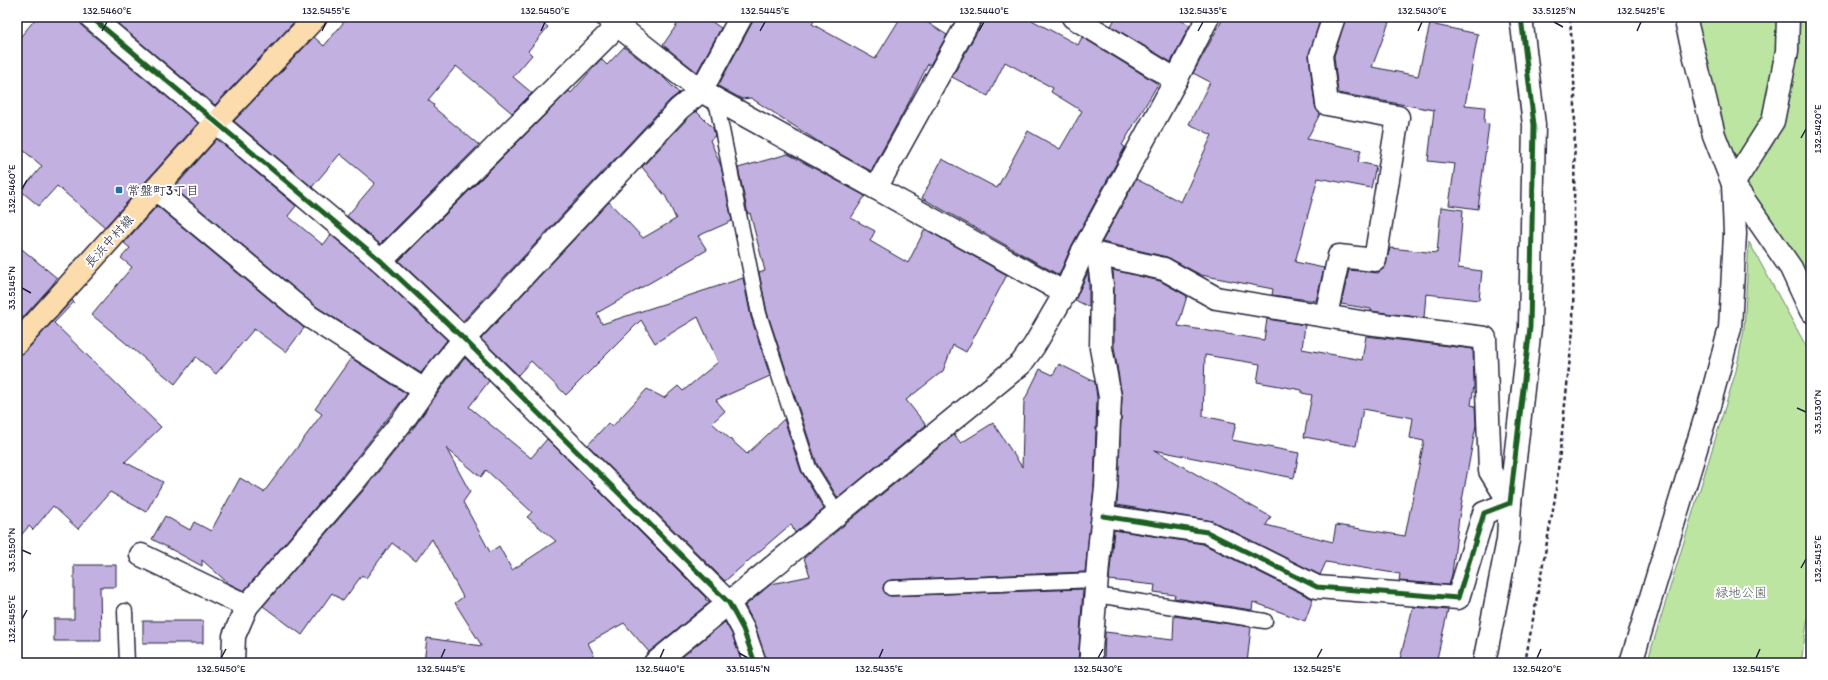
<svg xmlns="http://www.w3.org/2000/svg" width="1828" height="680" font-family="Itim,'Klee One',sans-serif">
<style>
.green{fill:#bce5a2;stroke:#6f846e}
.building{fill:#c2b0e1;stroke:#22223b;fill-rule:evenodd}
.lines{fill:none;stroke-linecap:round;stroke-linejoin:round}
.service-casing{stroke:#22223b;stroke-width:17}
.minor-casing{stroke:#22223b;stroke-width:25}
.primary-casing{stroke:#22223b;stroke-width:25}
.path{stroke:#22223b;stroke-width:2.5;stroke-dasharray:4 3;stroke-linecap:butt}
.service{stroke:#fff;stroke-width:14}
.minor{stroke:#fff;stroke-width:22}
.primary{stroke:#fcdcac;stroke-width:22}
.cycleway-casing{stroke:#fff;stroke-width:8}
.cycleway{stroke:#1b5e20;stroke-width:5}
.ticks{fill:none;stroke:#22223b;stroke-width:1.5}
.poi-dot{fill:#1f6fb2;stroke:#fff;stroke-width:1.5}
.labels{text-anchor:middle;dominant-baseline:central;stroke-width:4;stroke-linejoin:round;paint-order:stroke}
.poi-label{font-size:13px;fill:#22223b;stroke:#fff;text-anchor:start}
.street-label{font-size:13px;fill:#22223b;stroke:#fff}
.park-label{font-size:13px;fill:#505c5a;stroke:#fff}
.neatline{fill:none;stroke:#22223b;stroke-width:1.5}
.ticks-label{font-size:10px;text-anchor:middle;fill:#22223b}
</style>
<rect width="100%" height="100%" fill="#fff"/>
<filter id="ink" filterUnits="userSpaceOnUse"><feTurbulence type="fractalNoise" baseFrequency=".025" numOctaves="2"/><feDisplacementMap in="SourceGraphic" scale="8" xChannelSelector="R" yChannelSelector="G"/><feConvolveMatrix kernelMatrix="1 2 1 2 8 2 1 2 1" color-interpolation-filters="sRGB"/></filter>
<g filter="url(#ink)">
<!-- green -->
<g class="green">
<path d="M1696 17H1811V325C1786 275 1760 226 1740 175 1720 124 1709 70 1696 17Z"/>
<path d="M1749 242 1811 355V597L1801 663H1647L1736 371 1744 330Z"/>
</g>
<!-- building -->
<g class="building">
<path d="M37 17H79L83 27 198 123 105 227 57 186 39 206 21 191 42 166 17 145V41Z"/>
<path d="M110 17H289L295 21 215 105Z"/>
<path d="M348 17H536L548 27 528 51 532 55 513 77 532 93 512 113 456 66 428 100 434 105 433 107 479 145 380 244 347 216 375 183 340 154 312 187 234 121 314 37 324 46Z"/>
<path d="M682 17H705L721 28 697 72 663 45Z"/>
<path d="M753 17H817L812 24 875 59 901 17H919L947 35 930 65 928 64 909 102 871 171 822 144 751 98 742 99 718 86 752 23Z"/>
<path d="M983 17H1026L1078 45 1082 37 1158 84 1122 145 1125 147 1072 245 1059 275 922 198 942 159 997 188 1028 131 1060 149 1082 111 1051 92 1053 88 1005 62 988 96 952 77 982 23Z"/>
<path d="M1116 17H1174L1190 25 1171 62 1111 26Z"/>
<path d="M1224 17H1321L1309 56 1315 106 1320 114 1307 139 1361 150 1358 162 1376 166 1371 188 1318 178 1295 262 1324 268 1316 301 1272 295 1273 289 1201 275 1167 257 1102 242 1136 179 1181 202 1212 135 1189 124 1210 82 1193 73Z"/>
<path d="M1346 17H1391L1372 67 1418 76 1430 24 1478 34 1465 105 1485 107 1484 123 1489 124 1478 209 1449 205 1455 164 1428 161 1434 110 1338 93 1334 56Z"/>
<path d="M624 47 664 78 679 93 670 100 463 321 399 261 569 91 571 93 601 59 607 65Z"/>
<path d="M696 111 713 128 715 136 710 140 721 166 732 221 698 236 707 250 597 313 602 324 743 278 751 317 770 376 716 400 725 411 712 423 747 454 784 419 801 471 824 509 795 533 791 524 725 581 588 445 608 423 612 427 647 389 664 398 678 386 683 391 718 362 698 317 655 343 641 320 566 395 531 361 518 375 481 339 609 202 643 238 676 219 666 197 642 167 688 118Z"/>
<path d="M217 139 296 206 288 216 323 245 331 235 373 270 447 340 421 373 317 307 174 188Z"/>
<path d="M788 154 865 196 851 218 875 231 870 241 908 263 925 229 1007 275 966 352 953 345 943 371 906 400 926 425 838 498 817 464 767 312 759 273 765 271 750 213 748 214 738 168Z"/>
<path d="M157 206 304 328 286 352 254 329 216 374 196 357 175 384 92 315 132 267 121 258 130 248 124 243Z"/>
<path d="M1441 207 1463 210 1458 268 1482 271 1479 300 1426 294 1424 318 1371 311V309L1341 304 1349 270 1378 273 1385 267 1390 248 1437 253Z"/>
<path d="M17 245 57 278 53 284 17 324Z"/>
<path d="M1113 270 1160 281 1187 296 1178 326 1264 340 1267 319 1305 325 1302 349 1362 360 1366 336 1473 349 1474 385 1471 405 1475 406 1476 425 1459 517 1452 574 1449 585 1399 581 1400 574 1326 562 1320 575 1212 521 1117 505 1122 397 1114 347V285ZM1205 355 1260 364 1257 382 1302 390V393L1312 395 1304 437 1356 446 1363 409 1413 418 1410 438 1424 441 1405 536 1336 525 1333 542 1266 525 1271 517 1154 450 1294 478 1299 453 1232 440 1236 423 1203 416Z"/>
<path d="M1088 272 1089 286V307L1075 300Z"/>
<path d="M72 300 74 302 54 323 161 427 125 462 163 482 146 512 110 492 78 529 53 506 33 530 29 526 17 540V355L26 351Z"/>
<path d="M351 358 407 394 342 476 244 591 228 583 202 560V566L152 539 165 516 190 530 194 522 211 531 240 478 264 492 322 414 315 409Z"/>
<path d="M465 358 489 381 469 407 531 458 547 439 706 598 705 599 710 602 649 652 624 623 588 643 598 663H424L427 638 482 646 455 603 463 597 432 539 416 561 392 543 366 578 362 575 343 601 332 593 302 635 263 606 362 492 415 426 447 380ZM446 448 481 477 486 470 532 512 527 517 556 541 512 570 499 546 490 552 463 502 470 492Z"/>
<path d="M1059 364 1095 382 1097 398 1094 487 1085 572 891 580 884 584 883 589 887 595 891 596 1083 589 1078 663H767L755 625 745 606 771 584 810 576 804 558 954 435 961 443 993 423 1022 467 1024 401 1040 369 1053 375Z"/>
<path d="M1114 530 1203 544 1313 599 1305 621 1253 602 1252 610 1174 598 1175 595 1154 592 1155 585 1109 580Z"/>
<path d="M74 565H116V587H100L101 641H54V619H74Z"/>
<path d="M1413 607 1448 610 1436 663H1416L1400 659Z"/>
<path d="M1174 616 1251 627 1247 663H1104L1105 632 1173 640Z"/>
<rect x="143" y="621" width="60" height="22"/>
<path d="M725 622 732 634 742 663H684L683 656Z"/>
</g>
<g class="lines">
<!-- service casing -->
<g class="service-casing">
<g id="service">
<path d="M716 100 759 314 809 468 837 513"/>
<path d="M891 588 1097 580"/>
<path d="M1096 595 1265 621"/>
<path d="M125 611 127 663"/>
</g>
</g>
<!-- minor casing -->
<g class="minor-casing">
<g id="minor">
<path d="M91 17 381 261 464 339 729 603 743 629 755 663"/>
<path d="M607 17 701 91 1065 293"/>
<path d="M1073 17 1176 80"/>
<path d="M1788 17 1787 51 1773 121 1733 184 1791 268 1811 311"/>
<path d="M876 188 971 17"/>
<path d="M156 189 310 317 424 390"/>
<path d="M1083 251 1164 269 1216 298 1367 323 1485 338 1490 471 1510 503 1508 540 1484 663"/>
<path d="M381 261 617 26"/>
<path d="M1326 315 1339 256 1375 260 1398 117 1327 104 1321 55 1334 17"/>
<path d="M1103 516 1207 532 1317 587 1458 598 1484 513 1510 503 1530 327 1534 125 1521 17"/>
<path d="M141 555 247 606"/>
<path d="M233 663 234 636 247 606 352 484 405 418 437 372 464 339 679 109 701 91 741 17"/>
<path d="M655 663 1021 364 1034 346 1065 293 1083 251 1176 80 1208 17"/>
<path d="M1091 663V649L1100 541 1106 488 1110 397 1101 348 1102 285 1098 255"/>
<path d="M1631 663 1709 406 1730 328 1735 234 1733 184 1714 135 1685 17"/>
</g>
</g>
<!-- primary casing -->
<g class="primary-casing">
<path id="primary" d="M17 343 215 123 316 17"/>
</g>
<!-- path -->
<path class="path" d="M1525 663 1555 498 1573 330 1575 97 1570 17"/>
<!-- service -->
<use href="#service" class="service"/>
<!-- minor -->
<use href="#minor" class="minor"/>
<!-- primary -->
<use href="#primary" class="primary"/>
<!-- cycleway casing -->
<g class="cycleway-casing">
<g id="cycleway">
<path d="M91 17 381 261 464 339 729 603 743 629 755 663"/>
<path d="M1103 516 1207 532 1317 587 1458 598 1484 513 1510 503 1530 327 1534 125 1521 17"/>
</g>
</g>
<!-- cycleway -->
<use href="#cycleway" class="cycleway"/>
</g>
</g>
<!-- ticks -->
<path class="ticks" d="M1554 22 1563 27M102 31 107 22M322 31 326 22M541 31 545 22M760 31 765 22M979 31 984 22M1198 31 1203 22M1418 31 1422 22M1637 31 1641 22M1801 138 1806 129M22 189 27 180M22 288 31 293M1797 408 1806 412M22 550 31 554M1801 568 1806 559M22 619 27 610M739 653 748 658M221 658 226 649M441 658 445 649M660 658 664 649M879 658 883 649M1098 658 1103 649M1317 658 1322 649M1537 658 1541 649M1756 658 1760 649"/>
<!-- markers -->
<rect class="poi-dot" x="115" y="186" width="8" height="8" rx="2"/>
<g class="labels">
<!-- poi labels -->
<g class="poi-label">
<text x="127" y="190">常盤町3丁目</text>
</g>
<!-- street labels -->
<g class="street-label">
<text transform="translate(109 241) rotate(-48)">長浜中村線</text>
</g>
<!-- park labels -->
<g class="park-label">
<text x="1741" y="592">緑地公園</text>
</g>
</g>
<!-- margin -->
<rect width="1828" height="680" fill="none" stroke="#fff" stroke-width="44"/>
<rect x="22" y="22" width="1784" height="636" class="neatline"/>
<g class="ticks-label">
<text x="107" y="14">132.5460°E</text>
<text x="326" y="14">132.5455°E</text>
<text x="545" y="14">132.5450°E</text>
<text x="765" y="14">132.5445°E</text>
<text x="984" y="14">132.5440°E</text>
<text x="1203" y="14">132.5435°E</text>
<text x="1422" y="14">132.5430°E</text>
<text x="1554" y="14">33.5125°N</text>
<text x="1641" y="14">132.5425°E</text>
<text transform="translate(1817 129) rotate(-90)" y="4">132.5420°E</text>
<text transform="translate(11 189) rotate(-90)" y="4">132.5460°E</text>
<text transform="translate(11 288) rotate(-90)" y="4">33.5145°N</text>
<text transform="translate(1817 412) rotate(-90)" y="4">33.5130°N</text>
<text transform="translate(11 550) rotate(-90)" y="4">33.5150°N</text>
<text transform="translate(1817 559) rotate(-90)" y="4">132.5415°E</text>
<text transform="translate(11 619) rotate(-90)" y="4">132.5455°E</text>
<text x="221" y="672">132.5450°E</text>
<text x="441" y="672">132.5445°E</text>
<text x="660" y="672">132.5440°E</text>
<text x="748" y="672">33.5145°N</text>
<text x="879" y="672">132.5435°E</text>
<text x="1098" y="672">132.5430°E</text>
<text x="1317" y="672">132.5425°E</text>
<text x="1537" y="672">132.5420°E</text>
<text x="1756" y="672">132.5415°E</text>
</g>
</svg>
